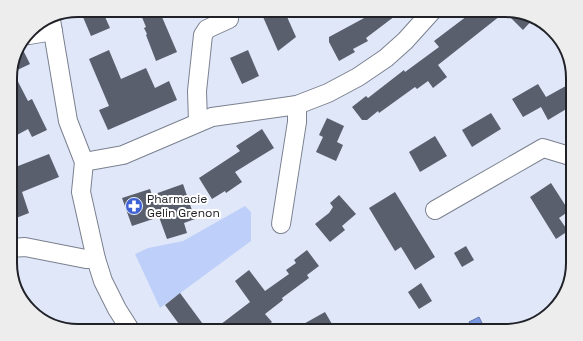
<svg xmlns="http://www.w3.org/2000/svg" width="583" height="341" font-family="'Space Grotesk',sans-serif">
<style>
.green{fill:#bed0fa}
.water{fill:#7a98e2;stroke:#5f75aa}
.building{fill:#595f6d}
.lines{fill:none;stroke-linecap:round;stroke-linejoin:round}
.minor-casing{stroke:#7a808f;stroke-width:20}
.minor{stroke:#fff;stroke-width:18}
.labels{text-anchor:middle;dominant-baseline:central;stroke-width:4;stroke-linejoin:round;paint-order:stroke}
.poi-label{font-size:12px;fill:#202228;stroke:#fff;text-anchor:start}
.rim{fill:none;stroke:#202228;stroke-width:2}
</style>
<rect width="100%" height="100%" fill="#e0e7f8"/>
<!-- green -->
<path class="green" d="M245 206 251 212V241L160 308 135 254 148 248 183 241Z"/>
<!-- water -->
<path class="water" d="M479 317 486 331H474L469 322Z"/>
<!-- building -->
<g class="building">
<path d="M80 10H102L110 28 91 36Z"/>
<path d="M139 10H159L177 52 156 61 146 35 147 34 144 28 146 27Z"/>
<path d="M260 10H284L296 37 278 51Z"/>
<path d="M379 10H403L366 38 368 41 353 49 355 52 339 61 329 42V37Z"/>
<path d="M475 10H505L534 18 523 30 505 12 438 65 447 77 433 88 428 81 417 89 415 87 379 113 378 111 367 120H362L352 107 366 96 368 98 404 70 405 72 439 47 434 41Z"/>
<path d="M22 48 30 64 13 72 28 101 32 99 47 130 32 137 28 129 17 135 11 121V70Z"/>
<path d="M109 50 121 79 146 68 155 88 169 81 177 100 108 130 99 110 109 106 89 59Z"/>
<path d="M248 50 259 76 242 84 230 58Z"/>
<path d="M573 82V105L548 120 541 107 523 117 512 99 538 84 546 97Z"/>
<path d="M491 113 501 129 472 147 462 130Z"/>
<path d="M327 118 344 126 337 142 343 145 336 161 316 152 323 137 319 135Z"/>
<path d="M262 129 274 148 235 172 242 182 226 193 225 191 212 199 199 178 240 151 236 146Z"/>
<path d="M435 136 447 156 420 172 409 152Z"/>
<path d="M49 154 59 177 22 192 29 213 11 220V166L13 168Z"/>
<path d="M551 183 569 211 559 218 568 231 556 239 530 197Z"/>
<path d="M183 184 195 219 184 223 187 233 167 239 159 217 132 226 122 198 150 189 152 195Z"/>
<path d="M395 192 435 257 415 270 401 247 395 251 369 208Z"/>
<path d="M339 195 356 214 342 226 345 230 330 242 315 224 329 213 333 207 330 203Z"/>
<path d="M466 246 474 260 462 267 454 253Z"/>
<path d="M307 250 319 266 307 275 309 278 282 298 283 300 265 314 272 322 261 331H212L250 302 235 281 249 270 265 291 289 274 286 270 296 263 294 260Z"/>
<path d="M421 283 432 301 419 309 408 292Z"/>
<path d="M180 293 208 331H184L165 305Z"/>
<path d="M325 312 336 331H291Z"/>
</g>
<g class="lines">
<!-- minor casing -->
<g class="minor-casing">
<g id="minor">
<path d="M51 20 68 121 84 162 81 192 96 259 103 281 117 309 131 331"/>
<path d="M29 35 53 31"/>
<path d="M198 122 197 91 203 35 207 29 229 19"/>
<path d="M84 162 123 155 212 117 297 105 328 93 358 77 386 58 405 41 433 10"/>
<path d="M435 210 543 148 573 157"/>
<path d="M281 224 297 122V105"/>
<path d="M11 248 25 247 86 259H96"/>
</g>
</g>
<!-- minor -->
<use href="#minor" class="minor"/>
</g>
<!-- icons -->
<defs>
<g id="pharmacy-disc" transform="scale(0.9)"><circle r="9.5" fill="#3e61d3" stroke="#fff"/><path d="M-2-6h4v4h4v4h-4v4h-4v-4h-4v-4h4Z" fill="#fff"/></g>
</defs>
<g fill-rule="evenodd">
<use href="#pharmacy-disc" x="134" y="206"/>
</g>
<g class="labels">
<!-- poi labels -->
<g class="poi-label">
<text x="147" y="199">Pharmacie<tspan x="147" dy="14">Gelin Grenon</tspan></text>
</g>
</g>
<!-- crop -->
<path d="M0 0H583V341H0ZM78 17H505A61 61 0 0 1 566 78V263A61 61 0 0 1 505 324H78A61 61 0 0 1 17 263V78A61 61 0 0 1 78 17Z" fill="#ededee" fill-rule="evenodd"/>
<path class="rim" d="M78 17H505A61 61 0 0 1 566 78V263A61 61 0 0 1 505 324H78A61 61 0 0 1 17 263V78A61 61 0 0 1 78 17Z"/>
</svg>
